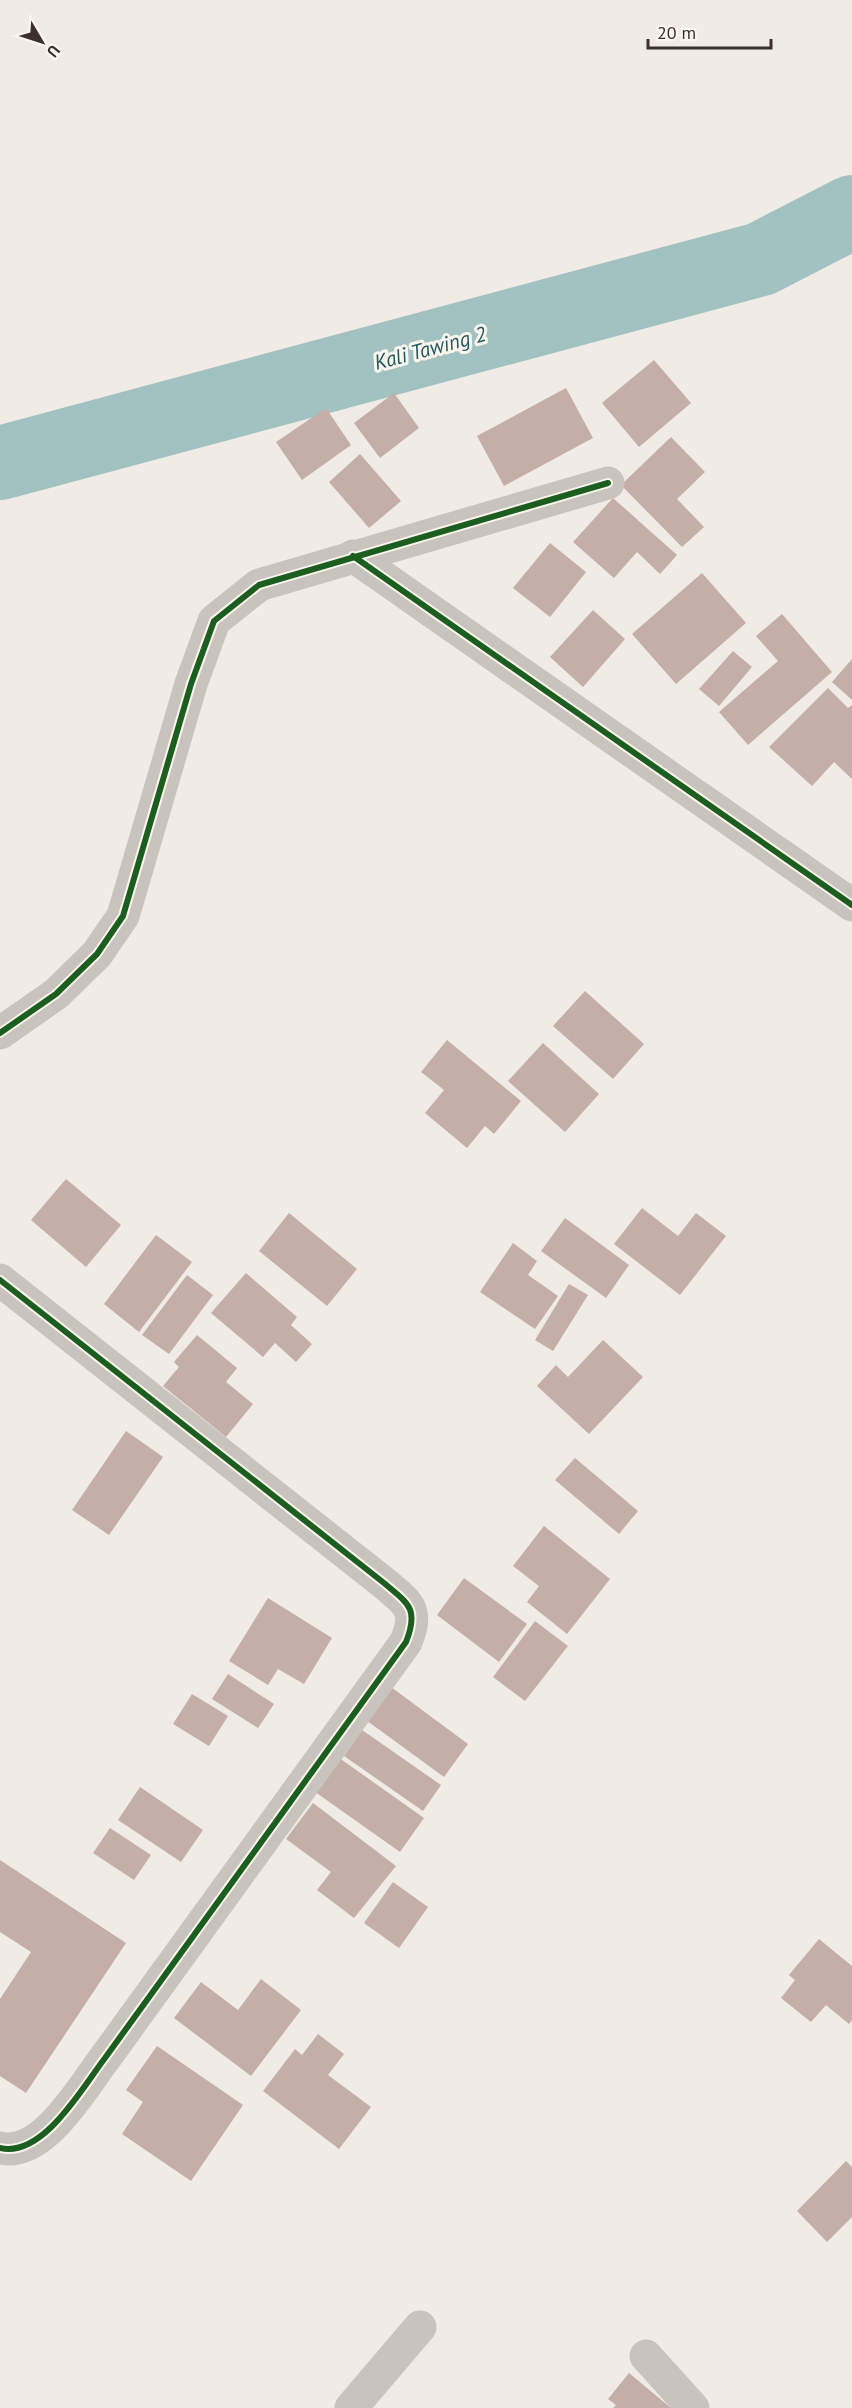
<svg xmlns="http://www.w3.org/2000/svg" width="852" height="2408" font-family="'PT Sans',sans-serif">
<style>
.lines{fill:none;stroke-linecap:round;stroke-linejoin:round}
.river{stroke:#a1c2c1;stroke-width:74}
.building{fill:#c3afa7}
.street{stroke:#c9c3be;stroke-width:33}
.cycleway-casing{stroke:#fbf5ee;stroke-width:10}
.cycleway{stroke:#1b5e20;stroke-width:6}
.labels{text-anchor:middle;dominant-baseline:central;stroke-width:6;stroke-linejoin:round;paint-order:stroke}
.water-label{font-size:21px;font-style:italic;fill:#1f5a5e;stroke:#fbf5ee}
</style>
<rect width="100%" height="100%" fill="#f0ebe5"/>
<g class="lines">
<!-- river -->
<path class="river" d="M0 463 761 259 852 212"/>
</g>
<!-- building -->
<g class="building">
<path d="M654 360 691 403 639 447 602 403Z"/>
<path d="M566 388 593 438 504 486 477 436Z"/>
<path d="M394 393 419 428 380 458 354 423Z"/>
<path d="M326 408 351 445 302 480 276 442Z"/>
<path d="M671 437 705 472 677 499 704 527 682 547 621 485Z"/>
<path d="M360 454 401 501 369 528 329 482Z"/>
<path d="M613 498 677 555 660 574 637 552 614 578 573 542Z"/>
<path d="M550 543 586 572 550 617 513 588Z"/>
<path d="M702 573 746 623 676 684 632 634Z"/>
<path d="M593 610 625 639 583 687 550 657Z"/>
<path d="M782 614 832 672 748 745 719 712 778 661 756 636Z"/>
<path d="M733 651 752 667 719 706 699 689Z"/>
<path d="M852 659V700L832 682Z"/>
<path d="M828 688 848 708 852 705V779L834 762 812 786 769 747Z"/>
<path d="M585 991 644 1044 613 1079 553 1026Z"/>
<path d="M447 1040 521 1101 494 1134 485 1126 467 1148 425 1113 444 1090 421 1072Z"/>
<path d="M543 1043 599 1094 565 1132 508 1081Z"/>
<path d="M66 1179 121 1225 86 1267 31 1220Z"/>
<path d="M642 1208 678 1236 696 1213 726 1236 680 1295 614 1244Z"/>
<path d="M289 1213 357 1269 327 1306 259 1251Z"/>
<path d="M565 1218 629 1265 606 1298 541 1251Z"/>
<path d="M156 1235 192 1262 139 1332 104 1304Z"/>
<path d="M513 1243 537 1261 528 1275 558 1296 535 1329 480 1292Z"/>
<path d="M246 1273 297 1317 291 1325 312 1344 296 1362 275 1343 263 1357 211 1313Z"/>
<path d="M187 1275 213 1295 169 1354 142 1335Z"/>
<path d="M569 1284 588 1295 553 1351 535 1340Z"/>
<path d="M197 1335 237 1368 226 1382 253 1404 226 1437 163 1386 179 1367 174 1362Z"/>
<path d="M603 1340 643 1377 589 1434 537 1386 556 1365 568 1377Z"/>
<path d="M126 1431 163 1457 109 1535 72 1510Z"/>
<path d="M575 1458 638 1511 619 1534 555 1480Z"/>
<path d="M544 1526 610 1579 567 1634 527 1602 539 1586 513 1566Z"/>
<path d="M464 1578 527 1624 499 1662 437 1615Z"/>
<path d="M268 1598 332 1638 304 1684 278 1669 268 1685 229 1661Z"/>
<path d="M535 1621 568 1646 525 1701 493 1677Z"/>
<path d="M228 1674 274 1704 258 1728 212 1699Z"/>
<path d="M391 1687 468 1744 444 1777 366 1720Z"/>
<path d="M192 1694 228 1716 209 1746 173 1724Z"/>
<path d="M362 1730 441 1785 423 1811 344 1756Z"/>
<path d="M335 1755 424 1818 400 1852 311 1789Z"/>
<path d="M140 1787 203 1830 181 1862 118 1820Z"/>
<path d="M313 1803 396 1866 354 1918 317 1890 331 1872 286 1839Z"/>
<path d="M110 1828 151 1855 134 1880 93 1853Z"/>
<path d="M0 1860 126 1943 26 2093 0 2076V1999L31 1952 0 1932Z"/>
<path d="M393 1882 428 1907 399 1948 364 1923Z"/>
<path d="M819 1939 852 1966V2020L849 2024 826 2005 811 2022 781 1998 795 1980 789 1975Z"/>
<path d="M261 1979 301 2010 251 2076 174 2018 201 1982 238 2010Z"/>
<path d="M318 2034 344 2054 328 2075 371 2107 339 2149 263 2091 295 2049 302 2055Z"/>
<path d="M157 2046 243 2105 191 2181 122 2134 143 2102 126 2090Z"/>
<path d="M846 2161 852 2167V2217L827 2242 797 2211Z"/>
<path d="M629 2373 671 2408H613L616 2405 608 2399Z"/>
</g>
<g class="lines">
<!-- street -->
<g class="street">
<path d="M353 556 852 905"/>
<path d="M0 1033 56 994 97 954 123 916 191 684 214 621 259 585 608 483"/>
<path d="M0 1280 384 1583C409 1604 419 1609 406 1642L105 2058C82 2088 43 2158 0 2148"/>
<path d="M646 2356 693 2408"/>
<path d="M351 2408 420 2327"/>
</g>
<!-- cycleway casing -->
<g class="cycleway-casing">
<g id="cycleway">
<path d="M353 556 852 905"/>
<path d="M0 1033 56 994 97 954 123 916 191 684 214 621 259 585 608 483"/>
<path d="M0 1280 384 1583C409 1604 419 1609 406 1642L105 2058C82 2088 43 2158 0 2148"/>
</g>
</g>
<!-- cycleway -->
<use href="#cycleway" class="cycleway"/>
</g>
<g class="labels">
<!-- water labels -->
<g class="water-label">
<text transform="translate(430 348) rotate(-15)">Kali Tawing 2</text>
</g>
</g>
<!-- north arrow -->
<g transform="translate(42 42) rotate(129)" stroke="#fbf5ee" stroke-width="4.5" paint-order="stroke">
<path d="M0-4.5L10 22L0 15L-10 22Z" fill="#3b302b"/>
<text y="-9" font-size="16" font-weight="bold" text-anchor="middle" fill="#3b302b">U</text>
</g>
<!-- scale -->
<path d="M648 39v9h123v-9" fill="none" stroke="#3b302b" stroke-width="3"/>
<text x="657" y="39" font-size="18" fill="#3b302b" stroke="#fbf5ee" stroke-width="4.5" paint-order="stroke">20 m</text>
</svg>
